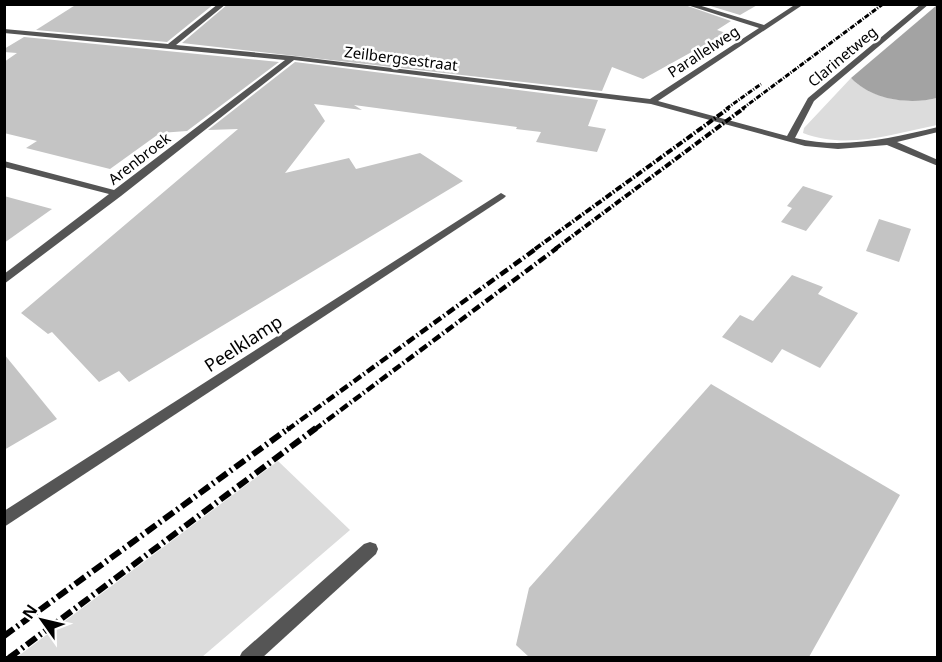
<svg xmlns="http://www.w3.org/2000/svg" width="942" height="662" font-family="'Noto Sans',sans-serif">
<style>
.green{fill:#dcdcdc}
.water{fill:#a3a3a3}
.building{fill:#c4c4c4}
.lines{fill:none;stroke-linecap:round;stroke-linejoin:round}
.minor{fill:#555;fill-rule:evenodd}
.rail-far3{stroke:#000;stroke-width:3;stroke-dasharray:5 1.5 1 1.5;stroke-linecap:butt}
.rail-far2{stroke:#000;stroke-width:4;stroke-dasharray:7 2 1.5 2;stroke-linecap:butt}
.rail-far1{stroke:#000;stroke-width:4.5;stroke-dasharray:9 3 1.5 3;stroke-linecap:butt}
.rail{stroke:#000;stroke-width:6;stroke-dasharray:12 4 2 4;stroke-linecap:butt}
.labels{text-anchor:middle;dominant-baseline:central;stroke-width:5;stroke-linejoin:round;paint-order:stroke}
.far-street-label{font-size:15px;fill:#000;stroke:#fff}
.street-label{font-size:18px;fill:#000;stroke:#fff}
</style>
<rect width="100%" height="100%" fill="#fff"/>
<!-- green -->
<g class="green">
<path d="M851 78C871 99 910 105 937 98V125C892 134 848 150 803 133L804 128Z"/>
<path d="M278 461 350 530 202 657H17Z"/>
</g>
<!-- water -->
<path class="water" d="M937 5V98C909 105 872 100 851 78Z"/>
<!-- building -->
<g class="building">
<path d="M77 4H214L167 42 36 30Z"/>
<path d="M228 4H682L731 21 717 30 726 33 643 79 612 67 602 91 182 43Z"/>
<path d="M704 4H759L740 15Z"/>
<path d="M24 37 279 62 187 131 160 133 110 169 26 148 37 141 4 133V62L17 53 4 52V49Z"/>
<path d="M295 62 598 100 588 126 606 129 597 152 536 142 541 132 516 129 517 127 354 105 362 110 314 104 325 121 285 173 349 158 356 169 420 153 463 181 129 382 119 371 99 382 52 332 48 334 21 313 238 129 208 130Z"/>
<path d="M803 186 833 196 806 231 781 222 792 208 787 206Z"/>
<path d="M4 196 52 209 4 243Z"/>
<path d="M879 219 911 229 899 262 866 251Z"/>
<path d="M792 275 823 287 818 294 858 313 820 368 782 349 772 363 722 337 740 315 753 321Z"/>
<path d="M4 354 57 419 4 450Z"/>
<path d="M711 384 900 495 809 657H529L516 645 529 588Z"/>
</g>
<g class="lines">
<!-- minor -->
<g class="minor">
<path d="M218 4H226L176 45 292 56 650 99 759 28 684 4H695L764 25 796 4H804L658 101 787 136 808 98 921 4H929L814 101 795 138C843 150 891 138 938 127V132L897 142 938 160V166L887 145 838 149 805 146 651 104 294 60 121 196 4 284V274L109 194 4 167V161L114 190 285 60 4 33V29L168 44Z"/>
<path d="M501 193 506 196 504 198 4 527V511Z"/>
<path d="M370 542 376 544 378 549 376 554 262 658H239L242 652 364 544Z"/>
</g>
<!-- rail-far3 -->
<g class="rail-far3">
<path d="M726 109 761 84"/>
<path d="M742 109 883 4"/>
</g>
<!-- rail-far2 -->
<g class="rail-far2">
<path d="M535 249 729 108"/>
<path d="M555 249 744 108"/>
</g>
<!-- rail-far1 -->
<g class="rail-far1">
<path d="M287 430 537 248"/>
<path d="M314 430 557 248"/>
</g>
<!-- rail -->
<g class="rail">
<path d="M4 636 289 428"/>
<path d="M9 658 316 428"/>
</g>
</g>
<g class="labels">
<!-- far-street labels -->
<g class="far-street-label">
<text transform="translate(703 51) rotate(-33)">Parallelweg</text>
<text transform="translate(842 56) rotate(-40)">Clarinetweg</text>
<text transform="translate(401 58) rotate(7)">Zeilbergsestraat</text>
<text transform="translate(139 158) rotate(-38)">Arenbroek</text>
</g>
<!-- street labels -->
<g class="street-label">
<text transform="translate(243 343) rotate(-33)">Peelklamp</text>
</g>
</g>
<!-- border -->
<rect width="942" height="662" fill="none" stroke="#000000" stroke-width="12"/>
<!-- north arrow -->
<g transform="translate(42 620) rotate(304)" stroke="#ffffff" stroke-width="4.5" paint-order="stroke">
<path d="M0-4.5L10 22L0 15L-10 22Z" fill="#000000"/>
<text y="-9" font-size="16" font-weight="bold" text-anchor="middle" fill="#000000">N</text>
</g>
</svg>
